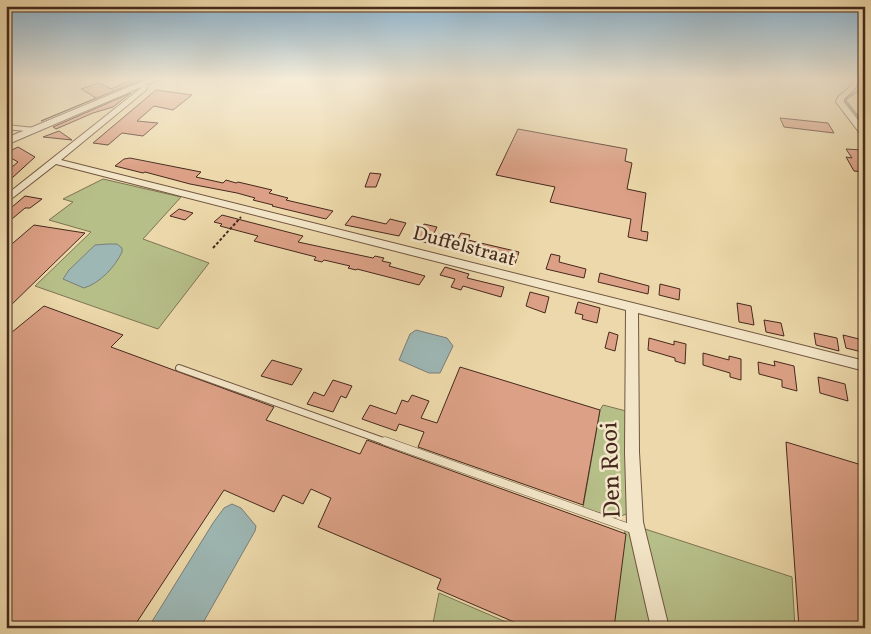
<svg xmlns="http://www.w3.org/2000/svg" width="871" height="634" font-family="Vollkorn,serif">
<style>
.green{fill:#b7bf89;stroke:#7e7453}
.water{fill:#9db7b4;stroke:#7a7e78}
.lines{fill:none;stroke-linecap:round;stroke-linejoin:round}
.stream{stroke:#7a7e78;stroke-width:2}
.building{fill:#dba085;stroke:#46291d}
.service-far1-casing{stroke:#705540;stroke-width:8}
.service-casing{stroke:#705540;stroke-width:9}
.minor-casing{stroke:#705540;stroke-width:2}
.tertiary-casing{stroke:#705540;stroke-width:2}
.path{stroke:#46291d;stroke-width:2;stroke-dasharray:3 2;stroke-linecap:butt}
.service-far1{stroke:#f3e6c8;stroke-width:6}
.service{stroke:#f3e6c8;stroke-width:8}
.minor{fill:#f3e6c8;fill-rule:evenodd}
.tertiary{fill:#f3e6c8;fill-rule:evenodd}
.labels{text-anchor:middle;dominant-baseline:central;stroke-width:5;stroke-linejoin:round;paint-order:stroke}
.street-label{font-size:20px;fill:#46291d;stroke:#f3e6c8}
.near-street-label{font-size:24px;fill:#46291d;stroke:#f3e6c8}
</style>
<rect width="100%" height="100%" fill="#ecd8aa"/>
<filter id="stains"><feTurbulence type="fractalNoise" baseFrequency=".004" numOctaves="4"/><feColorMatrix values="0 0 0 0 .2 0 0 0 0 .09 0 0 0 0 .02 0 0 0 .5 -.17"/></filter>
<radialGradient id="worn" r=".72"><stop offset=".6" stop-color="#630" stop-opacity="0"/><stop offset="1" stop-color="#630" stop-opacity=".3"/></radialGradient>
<!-- green -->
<g class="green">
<path d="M103 179 181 197 143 239 209 263 158 329 35 286 91 232 49 220 73 202 63 199Z"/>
<path d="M603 405 626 411 629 513 616 518 583 508 600 410Z"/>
<path d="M642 528 792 577 795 628H667Z"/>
<path d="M625 530 634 533 655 628H613Z"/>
<path d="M439 593 520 628H432Z"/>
</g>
<!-- water -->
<g class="water">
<path d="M108 244H117L122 248V252C115 267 100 283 84 288L63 279 69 270 95 245Z"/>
<path d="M416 330 447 338 453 346 440 373H429L399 360 410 334Z"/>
<path d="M232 504 241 508 256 526 255 531 200 628H148L213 523 224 508Z"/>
</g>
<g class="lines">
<!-- stream -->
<path class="stream" d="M861 79 864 87 846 99V101L865 125"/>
</g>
<!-- building -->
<g class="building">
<path d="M134 79H143L41 121 96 98 81 89 99 83 111 89Z"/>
<path d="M156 90 192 95 173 110 154 106 137 121 158 123 143 136 122 133 108 145 93 143Z"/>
<path d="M131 93 113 107 93 113 56 129 53 127Z"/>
<path d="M780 118 828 123 834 133 784 127Z"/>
<path d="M518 129 627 149 625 161 632 163 627 189 646 193 641 231 648 232 647 241 628 237 631 219 550 202 555 187 496 175Z"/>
<path d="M59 131 72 140 43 137Z"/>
<path d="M18 147 35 157 12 178 6 177V172L18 162 6 155V153Z"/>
<path d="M846 149 862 150 865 154V172L854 171 846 157 852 158Z"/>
<path d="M130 158 201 172 196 177 223 183 226 180 236 183 238 182 272 190 269 193 288 198 286 200 333 211 326 219 272 206 273 205 253 200 255 198 237 193 190 184 145 172 143 173 115 166 124 159Z"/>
<path d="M370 173 381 174 376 187H365Z"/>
<path d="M25 196 42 199 30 208H25L6 224V212Z"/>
<path d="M179 209 193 213 185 220 170 216Z"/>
<path d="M222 215 303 236 298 242 373 258 375 256 384 258 382 261 391 263 389 266 425 276 419 285 357 269 356 270 348 268 350 266 324 260 322 262 314 260 316 257 254 241 258 236 220 226 222 224 214 222Z"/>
<path d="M352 216 386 224 390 219 406 223 399 236 345 225Z"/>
<path d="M424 224 437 227 434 233 458 239 461 233 470 235 468 240 519 252 515 264 463 250 462 252 450 249 451 247 429 241 428 243 415 240Z"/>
<path d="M34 225 85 233 6 310V249Z"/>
<path d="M551 254 560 256 559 262 586 269 584 278 546 269Z"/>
<path d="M445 267 469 274 467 278 504 287 501 297 463 286 461 290 451 287 455 279 440 275Z"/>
<path d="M600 273 649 286 648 294 598 282Z"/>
<path d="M660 284 680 289 679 300 659 295Z"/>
<path d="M530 292 549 297 545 313 526 306Z"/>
<path d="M578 302 600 308 597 323 582 319 583 315 575 313Z"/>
<path d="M737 303 751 306 754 325 739 322Z"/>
<path d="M44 306 123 335 111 347 274 407 266 420 280 425 360 454 367 440 626 534 614 628H528L437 589 441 579 318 527 331 498 311 489 303 504 283 495 274 512 224 490 133 628H6V337Z"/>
<path d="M764 320 781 323 784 336 766 332Z"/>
<path d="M609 332 618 335 615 351 605 348Z"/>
<path d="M814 333 837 338 839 351 816 345Z"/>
<path d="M843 335 859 339 862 352 846 348Z"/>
<path d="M649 338 674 345V341L686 344 685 364 675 361V358L648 350Z"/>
<path d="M703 353 729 360V356L741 359V380L730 377V373L703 365Z"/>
<path d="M272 360 302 369 292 385 261 376Z"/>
<path d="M774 361 794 366 797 391 782 387V380L759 374 758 362 775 366Z"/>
<path d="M460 367 600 410 583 505 418 447 424 432 399 424 396 431 362 419 370 405 396 414 402 400 408 402 412 395 429 401 421 418 437 423Z"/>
<path d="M818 377 845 384 848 401 820 393Z"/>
<path d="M333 380 352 386 346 398 341 396 333 412 307 404 314 392 324 396Z"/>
<path d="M786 442 865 466V628H799Z"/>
</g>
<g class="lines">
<!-- service-far1 casing -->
<g class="service-far1-casing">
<path id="service-far1" d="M179 368 389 443"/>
</g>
<!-- service casing -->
<g class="service-casing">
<path id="service" d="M385 441 635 530"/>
</g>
<!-- minor casing -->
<g class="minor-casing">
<g id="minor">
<path d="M854 79H860L854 90 844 99V102L865 129V136H862L836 102 838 97 849 88Z"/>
<path d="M145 82 148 84 146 90 61 160 865 361V371L638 313 639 452 643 522 669 628H651L627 522 625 452 626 310 56 164 6 203V195L141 88 142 84Z"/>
<path d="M6 125 35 128 39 130 35 132 6 129Z"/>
</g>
</g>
<!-- tertiary casing -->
<g class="tertiary-casing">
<path id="tertiary" d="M148 79H160L6 145V138Z"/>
</g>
<!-- path -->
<path class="path" d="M213 248 241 217"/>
<!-- service-far1 -->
<use href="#service-far1" class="service-far1"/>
<!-- service -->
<use href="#service" class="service"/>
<!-- minor -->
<use href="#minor" class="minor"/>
<!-- tertiary -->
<use href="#tertiary" class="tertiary"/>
</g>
<!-- sky -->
<linearGradient id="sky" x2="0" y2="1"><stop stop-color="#8ab5d3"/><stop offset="0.47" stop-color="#f6edd9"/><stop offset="1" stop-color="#f6edd9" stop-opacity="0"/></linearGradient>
<rect width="871" height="168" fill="url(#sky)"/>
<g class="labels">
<!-- street labels -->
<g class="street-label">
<text transform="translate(464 247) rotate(15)">Duffelstraat</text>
</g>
<!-- near-street labels -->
<g class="near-street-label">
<text transform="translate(612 470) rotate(-92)">Den Rooi</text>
</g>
</g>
<!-- margin -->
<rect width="871" height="634" fill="none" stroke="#ecd8aa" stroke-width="25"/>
<rect x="8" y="8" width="856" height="619" fill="none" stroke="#46291d" stroke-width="2.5"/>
<rect x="12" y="12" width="846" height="609" fill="none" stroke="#46291d"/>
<rect width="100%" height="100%" filter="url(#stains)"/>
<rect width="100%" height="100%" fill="url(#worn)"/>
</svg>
